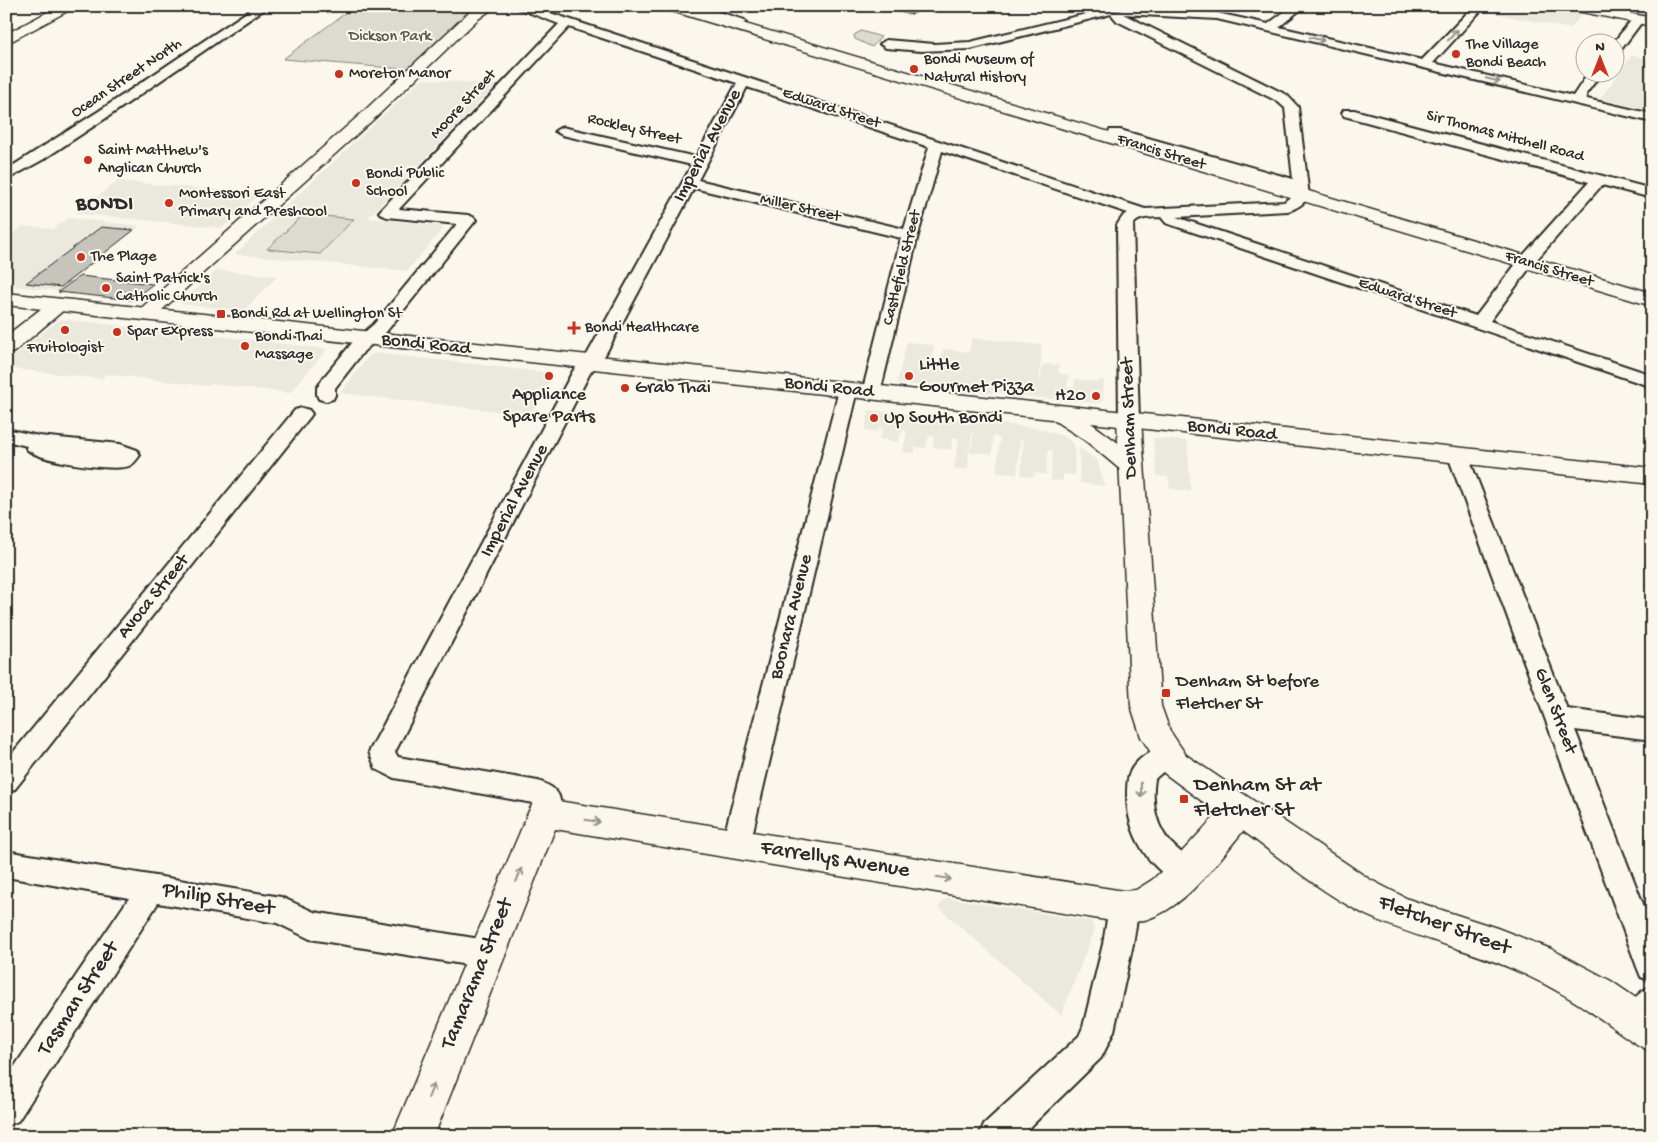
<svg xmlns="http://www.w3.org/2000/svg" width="1658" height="1142" font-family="'Gochi Hand',sans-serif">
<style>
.built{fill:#ebe8de}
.green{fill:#dddad0;stroke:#84827e}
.building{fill:#c7c4bc;stroke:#2b2b2b}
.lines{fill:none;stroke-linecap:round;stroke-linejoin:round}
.minor-casing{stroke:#2b2b2b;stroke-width:4}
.tertiary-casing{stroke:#2b2b2b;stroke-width:3}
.secondary-casing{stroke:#2b2b2b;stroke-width:3}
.primary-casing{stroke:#2b2b2b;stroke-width:3}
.minor{fill:#fbf7ec;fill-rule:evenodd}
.tertiary{fill:#fbf7ec;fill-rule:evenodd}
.secondary{fill:#fbf7ec;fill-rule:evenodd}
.primary{fill:#fbf7ec;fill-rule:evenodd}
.oneway{stroke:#93918c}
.poi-dot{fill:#c8321e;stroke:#fbf7ec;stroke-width:2}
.labels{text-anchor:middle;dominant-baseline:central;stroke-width:4;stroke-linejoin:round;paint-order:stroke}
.far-park-label{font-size:16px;fill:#585754;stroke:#fbf7ec}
.far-poi-label{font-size:16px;fill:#2b2b2b;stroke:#fbf7ec;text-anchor:start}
.far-street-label{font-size:16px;fill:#2b2b2b;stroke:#fbf7ec}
.street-label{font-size:19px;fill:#2b2b2b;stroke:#fbf7ec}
.poi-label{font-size:19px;fill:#2b2b2b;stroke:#fbf7ec;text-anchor:start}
.far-district-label{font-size:20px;font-weight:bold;letter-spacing:1px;fill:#2b2b2b;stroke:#fbf7ec}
.near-poi-label{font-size:22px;fill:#2b2b2b;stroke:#fbf7ec;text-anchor:start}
.near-street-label{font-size:22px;fill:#2b2b2b;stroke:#fbf7ec}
</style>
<rect width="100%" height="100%" fill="#fbf7ec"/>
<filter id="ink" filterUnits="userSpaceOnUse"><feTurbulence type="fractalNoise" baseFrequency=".02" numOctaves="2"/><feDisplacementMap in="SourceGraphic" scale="10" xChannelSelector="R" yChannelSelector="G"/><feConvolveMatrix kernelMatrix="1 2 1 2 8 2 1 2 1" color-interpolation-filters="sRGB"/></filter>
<g filter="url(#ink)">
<!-- built -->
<g class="built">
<path d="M1495 6H1548L1583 13 1570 29 1489 12Z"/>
<path d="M1594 6H1652V18Z"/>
<path d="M1632 55 1652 60V111L1600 99Z"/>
<path d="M422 79 496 85 368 218 441 226 443 229 407 271 235 254Z"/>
<path d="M118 181 260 194 222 228 75 213Z"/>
<path d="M68 218 140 226 59 291 6 285V235L10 236 23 226 53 229Z"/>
<path d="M217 270 278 276 243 311 181 304Z"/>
<path d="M60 319 253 340 327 349 290 393 211 384 208 386 106 374 101 379 6 368V363Z"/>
<path d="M972 338 1042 345 1039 389 1043 364 1059 365 1058 373 1069 375 1067 387 1074 388 1075 379 1096 382 1104 380 1103 400 1100 403 1038 398 993 392 994 385 992 394 897 383 907 342 934 345 930 370 938 371 943 349 969 352Z"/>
<path d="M376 353 551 373 553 376 531 415 340 393 369 356Z"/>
<path d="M869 410 1037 428 1063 436 1074 444 1075 475 1063 474V481L1051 480 1053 450H1048L1046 475 1035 473 1036 456 1034 477 1021 475 1023 441 1020 440 1017 475 996 472 1000 438 993 436 992 454 970 452 974 434 972 433 967 470 954 468 959 438 953 437 951 450 933 447 934 436H929L926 448 915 447V453L903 452 907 431 902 430 898 442 879 439 883 429 878 428 877 432 865 430Z"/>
<path d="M1153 438 1187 441 1191 491 1170 489 1168 477 1157 476Z"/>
<path d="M1079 448 1097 460 1105 486 1080 483Z"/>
<path d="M947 898 1091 921 1095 929 1061 1015 938 907Z"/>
</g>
<!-- green -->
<g class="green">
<path d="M355 6H489L421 66 403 69 283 59Z"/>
<path d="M861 31 881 37 872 47 855 39 854 35Z"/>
<path d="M304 214 354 219 320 254 267 249Z"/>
</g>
<!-- building -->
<g class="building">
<path d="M101 227 134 230 61 287 26 283Z"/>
<path d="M80 276 153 284 132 300 58 292Z"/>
</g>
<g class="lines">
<!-- minor casing -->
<g class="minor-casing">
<g id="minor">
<path d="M256 6H269L109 116 44 159 6 180V170L99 111Z"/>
<path d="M512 6H529L1145 209 1284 202 1294 194V189L1110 136 1108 133 1110 130H1120L1293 179 1285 108 1277 101 1117 21 1111 14 1113 12 1120 11 1125 8 1217 13 1268 24 1292 6H1305L1279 27 1422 60 1474 6H1485L1433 63 1573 96 1589 72H1602L1586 94 1587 99 1652 114V122L1217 19 1123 14 1287 95 1298 107 1309 196C1305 203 1296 209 1288 211L1176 217 1476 316 1519 260 1589 182 1344 116 1342 113 1344 110H1354L1652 189V198L1602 185 1531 266 1490 321 1652 375V387L1166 223 1161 217C1151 218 1139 216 1133 225L1139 420 1136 424 1129 426 1122 424 1119 420 1117 225 1123 216 1128 213 942 151 918 235 880 393 878 397 871 399 864 397 862 393 901 238 694 188 605 355 590 373 395 752 398 757 538 781C561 789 565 799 555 821L545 825 535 821 531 813 533 803 394 778 376 769 369 752 573 371 588 353 692 165 562 135 555 131 562 127 696 157 737 83 569 27 399 209 468 215 473 217 476 220 386 332 364 351 335 388V395L333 399 326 401 319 399 317 395V388L324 377 352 343 374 324 457 224 387 217 382 215 379 212 559 24ZM747 87 929 147 904 229 698 180Z"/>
<path d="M682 6H700L744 20 746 22 740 25 683 8Z"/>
<path d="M885 6H929L911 13 886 8Z"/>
<path d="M1107 9 1111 10 1113 12 1111 14 970 49 921 51 886 48 880 44 886 40 934 44 970 42Z"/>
<path d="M1638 16 1644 19 1620 51H1616L1614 42 1634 17Z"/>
<path d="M848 384 855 386 857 390 750 844 746 853 736 856 726 853 722 844 839 390 841 386Z"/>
<path d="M302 408 309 410 312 414 309 418 15 789 6 792V761L295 410Z"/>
<path d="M6 429 39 436 120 444 137 450 140 455C137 459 134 464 129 466 114 472 35 461 26 448L27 446 6 441Z"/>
<path d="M1458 450 1465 451 1468 456 1567 709 1652 720V740L1575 730 1652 927V981L1641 977 1637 967 1448 456 1451 451Z"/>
<path d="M1168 744 1177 747 1181 755C1175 766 1163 770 1155 779 1151 804 1156 830 1175 847 1184 855 1193 861 1198 872L1194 881 1184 885C1149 872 1127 833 1127 796 1127 786 1127 775 1133 767 1142 755 1154 749 1168 744Z"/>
<path d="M6 851 281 897 314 912 486 940 497 944 501 954 497 964 486 968 310 939 277 923 158 903 18 1121 6 1126V1079L129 898 6 877Z"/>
<path d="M1124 894 1134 897 1139 907 1133 944 1114 1031 1109 1042 1101 1058 1021 1136H979L984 1124 1079 1036 1083 1027 1103 944 1109 907 1114 897Z"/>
<path d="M1652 986V1027L1648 1032 1637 1037 1626 1032 1621 1021C1628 1006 1636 992 1652 986Z"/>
</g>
</g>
<!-- tertiary casing -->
<g class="tertiary-casing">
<g id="tertiary">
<path d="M479 6H496L477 20 375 118 153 318 146 320 139 318 135 314 139 310 363 112 467 14Z"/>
<path d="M663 6H685L1652 293V306L665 9Z"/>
<path d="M1565 6H1594L1652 18V26L1572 10Z"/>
<path d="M58 299 65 301 68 305 65 309 14 352 6 354V336L51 301Z"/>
<path d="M1129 413 1137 415 1141 420 1161 706 1170 731 1186 755 1369 879 1408 899 1497 928 1551 949 1611 981 1652 1009V1052C1633 1044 1618 1030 1601 1019 1577 1002 1552 987 1526 975 1474 950 1417 939 1366 915 1323 894 1282 859 1243 831 1213 867 1176 923 1124 923L555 829 434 1136H392L528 813 533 803 545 799 1124 891 1136 890 1152 880 1180 854 1218 813 1164 773 1141 737 1131 706 1117 420 1121 415Z"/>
</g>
</g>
<!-- secondary casing -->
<g class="secondary-casing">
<path id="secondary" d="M59 6H77L6 44V34Z"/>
</g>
<!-- primary casing -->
<g class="primary-casing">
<path id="primary" d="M6 293 1652 468V484L1091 423 1140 459 1143 465 1140 471 1131 473 1122 471 1086 441 1052 419 6 305Z"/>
</g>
<!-- minor -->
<use href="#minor" class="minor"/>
<!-- tertiary -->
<use href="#tertiary" class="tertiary"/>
<!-- secondary -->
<use href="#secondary" class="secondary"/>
<!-- primary -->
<use href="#primary" class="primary"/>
</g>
<!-- one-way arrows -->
<defs><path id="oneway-shaft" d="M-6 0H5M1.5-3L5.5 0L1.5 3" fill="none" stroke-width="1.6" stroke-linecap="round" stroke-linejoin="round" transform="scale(1.25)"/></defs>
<g class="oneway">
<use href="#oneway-shaft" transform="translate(1453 35) rotate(-47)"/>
<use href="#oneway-shaft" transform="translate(1317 39) rotate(13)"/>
<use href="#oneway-shaft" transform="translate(1493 80) rotate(13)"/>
<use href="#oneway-shaft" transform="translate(1141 790) rotate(89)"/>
<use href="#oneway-shaft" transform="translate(593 821) rotate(9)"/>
<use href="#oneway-shaft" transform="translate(519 875) rotate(-67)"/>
<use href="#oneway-shaft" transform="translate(944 878) rotate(9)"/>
<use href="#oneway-shaft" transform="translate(431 1091) rotate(-68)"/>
</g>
</g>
<!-- markers -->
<g class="poi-dot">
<circle cx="1456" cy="54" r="5"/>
<circle cx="914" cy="69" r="5"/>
<circle cx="339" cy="74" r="5"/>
<circle cx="88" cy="160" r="5"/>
<circle cx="356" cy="183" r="5"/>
<circle cx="169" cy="203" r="5"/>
<circle cx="81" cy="257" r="5"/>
<circle cx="106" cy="288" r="5"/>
<rect x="216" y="309" width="10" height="10" rx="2.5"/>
<path d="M571.5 320.5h5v5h5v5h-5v5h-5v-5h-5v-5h5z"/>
<circle cx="65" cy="330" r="5"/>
<circle cx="117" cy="332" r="5"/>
<circle cx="245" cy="346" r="5"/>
<circle cx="549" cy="376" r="5"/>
<circle cx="909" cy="376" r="5"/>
<circle cx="625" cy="388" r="5"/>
<circle cx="1096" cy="396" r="5"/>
<circle cx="874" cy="418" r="5"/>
<rect x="1161" y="688" width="10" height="10" rx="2.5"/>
<rect x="1179" y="794" width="10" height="10" rx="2.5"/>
</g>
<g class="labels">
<!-- far-park labels -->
<g class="far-park-label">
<text x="390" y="37">Dickson Park</text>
</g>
<!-- far-poi labels -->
<g class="far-poi-label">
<text x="1466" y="45">The Village<tspan x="1466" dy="18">Bondi Beach</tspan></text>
<text x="924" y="60">Bondi Museum of<tspan x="924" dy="18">Natural History</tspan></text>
<text x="349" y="74">Moreton Manor</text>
<text x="98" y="151">Saint Matthew's<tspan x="98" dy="18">Anglican Church</tspan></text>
<text x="366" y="174">Bondi Public<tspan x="366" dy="18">School</tspan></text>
<text x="179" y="194">Montessori East<tspan x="179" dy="18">Primary and Preshcool</tspan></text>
<text x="91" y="257">The Plage</text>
<text x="116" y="279">Saint Patrick's<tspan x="116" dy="18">Catholic Church</tspan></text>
<text x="231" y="314">Bondi Rd at Wellington St</text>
<text x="585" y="328">Bondi Healthcare</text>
<text x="127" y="332">Spar Express</text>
<text x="255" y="337">Bondi Thai<tspan x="255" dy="18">Massage</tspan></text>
<text x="65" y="348" text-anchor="middle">Fruitologist</text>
</g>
<!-- far-street labels -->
<g class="far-street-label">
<text transform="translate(127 79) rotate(-34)">Ocean Street North</text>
<text transform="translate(464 105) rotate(-47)">Moore Street</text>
<text transform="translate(831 109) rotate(18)">Edward Street</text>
<text transform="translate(634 130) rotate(13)">Rockley Street</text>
<text transform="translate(1505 137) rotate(15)">Sir Thomas Mitchell Road</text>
<text transform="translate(1161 153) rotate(17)">Francis Street</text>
<text transform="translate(800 209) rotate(13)">Miller Street</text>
<text transform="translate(903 268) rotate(-76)">Castlefield Street</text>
<text transform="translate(1549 270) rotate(17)">Francis Street</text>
<text transform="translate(1407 299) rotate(18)">Edward Street</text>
</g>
<!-- street labels -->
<g class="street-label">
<text transform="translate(708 146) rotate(-62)">Imperial Avenue</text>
<text transform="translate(426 345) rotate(6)">Bondi Road</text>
<text transform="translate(829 388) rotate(6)">Bondi Road</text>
<text transform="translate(1130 418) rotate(-92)">Denham Street</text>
<text transform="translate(1232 431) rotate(6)">Bondi Road</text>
<text transform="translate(515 501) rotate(-62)">Imperial Avenue</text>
<text transform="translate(154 597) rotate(-51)">Avoca Street</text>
<text transform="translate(792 617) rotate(-76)">Boonara Avenue</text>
<text transform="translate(1555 711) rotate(69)">Glen Street</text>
</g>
<!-- poi labels -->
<g class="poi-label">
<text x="919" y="365">Little<tspan x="919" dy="22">Gourmet Pizza</tspan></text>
<text x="635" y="388">Grab Thai</text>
<text x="549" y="395" text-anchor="middle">Appliance<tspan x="549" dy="22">Spare Parts</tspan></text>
<text x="1086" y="396" text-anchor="end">H20</text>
<text x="884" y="418">Up South Bondi</text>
<text x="1176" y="682">Denham St before<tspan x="1176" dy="22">Fletcher St</tspan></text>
</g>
<!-- far-district labels -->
<g class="far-district-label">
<text x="105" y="205">BONDI</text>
</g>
<!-- near-poi labels -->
<g class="near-poi-label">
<text x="1194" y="786">Denham St at<tspan x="1194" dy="25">Fletcher St</tspan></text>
</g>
<!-- near-street labels -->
<g class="near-street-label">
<text transform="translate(835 860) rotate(9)">Farrellys Avenue</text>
<text transform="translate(218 900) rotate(10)">Philip Street</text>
<text transform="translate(1444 926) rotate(20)">Fletcher Street</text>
<text transform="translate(478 974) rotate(-68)">Tamarama Street</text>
<text transform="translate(79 999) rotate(-57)">Tasman Street</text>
</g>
</g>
<!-- margin -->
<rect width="1658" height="1142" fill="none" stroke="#fbf7ec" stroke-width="25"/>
<rect x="12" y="12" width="1633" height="1117" fill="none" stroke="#2b2b2b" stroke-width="2" filter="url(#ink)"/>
<!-- north arrow -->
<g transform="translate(1600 58)"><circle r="24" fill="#fbf7ec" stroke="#a8a59f"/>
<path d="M0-4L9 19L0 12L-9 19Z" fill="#c8321e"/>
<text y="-8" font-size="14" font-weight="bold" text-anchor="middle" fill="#2b2b2b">N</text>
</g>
</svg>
